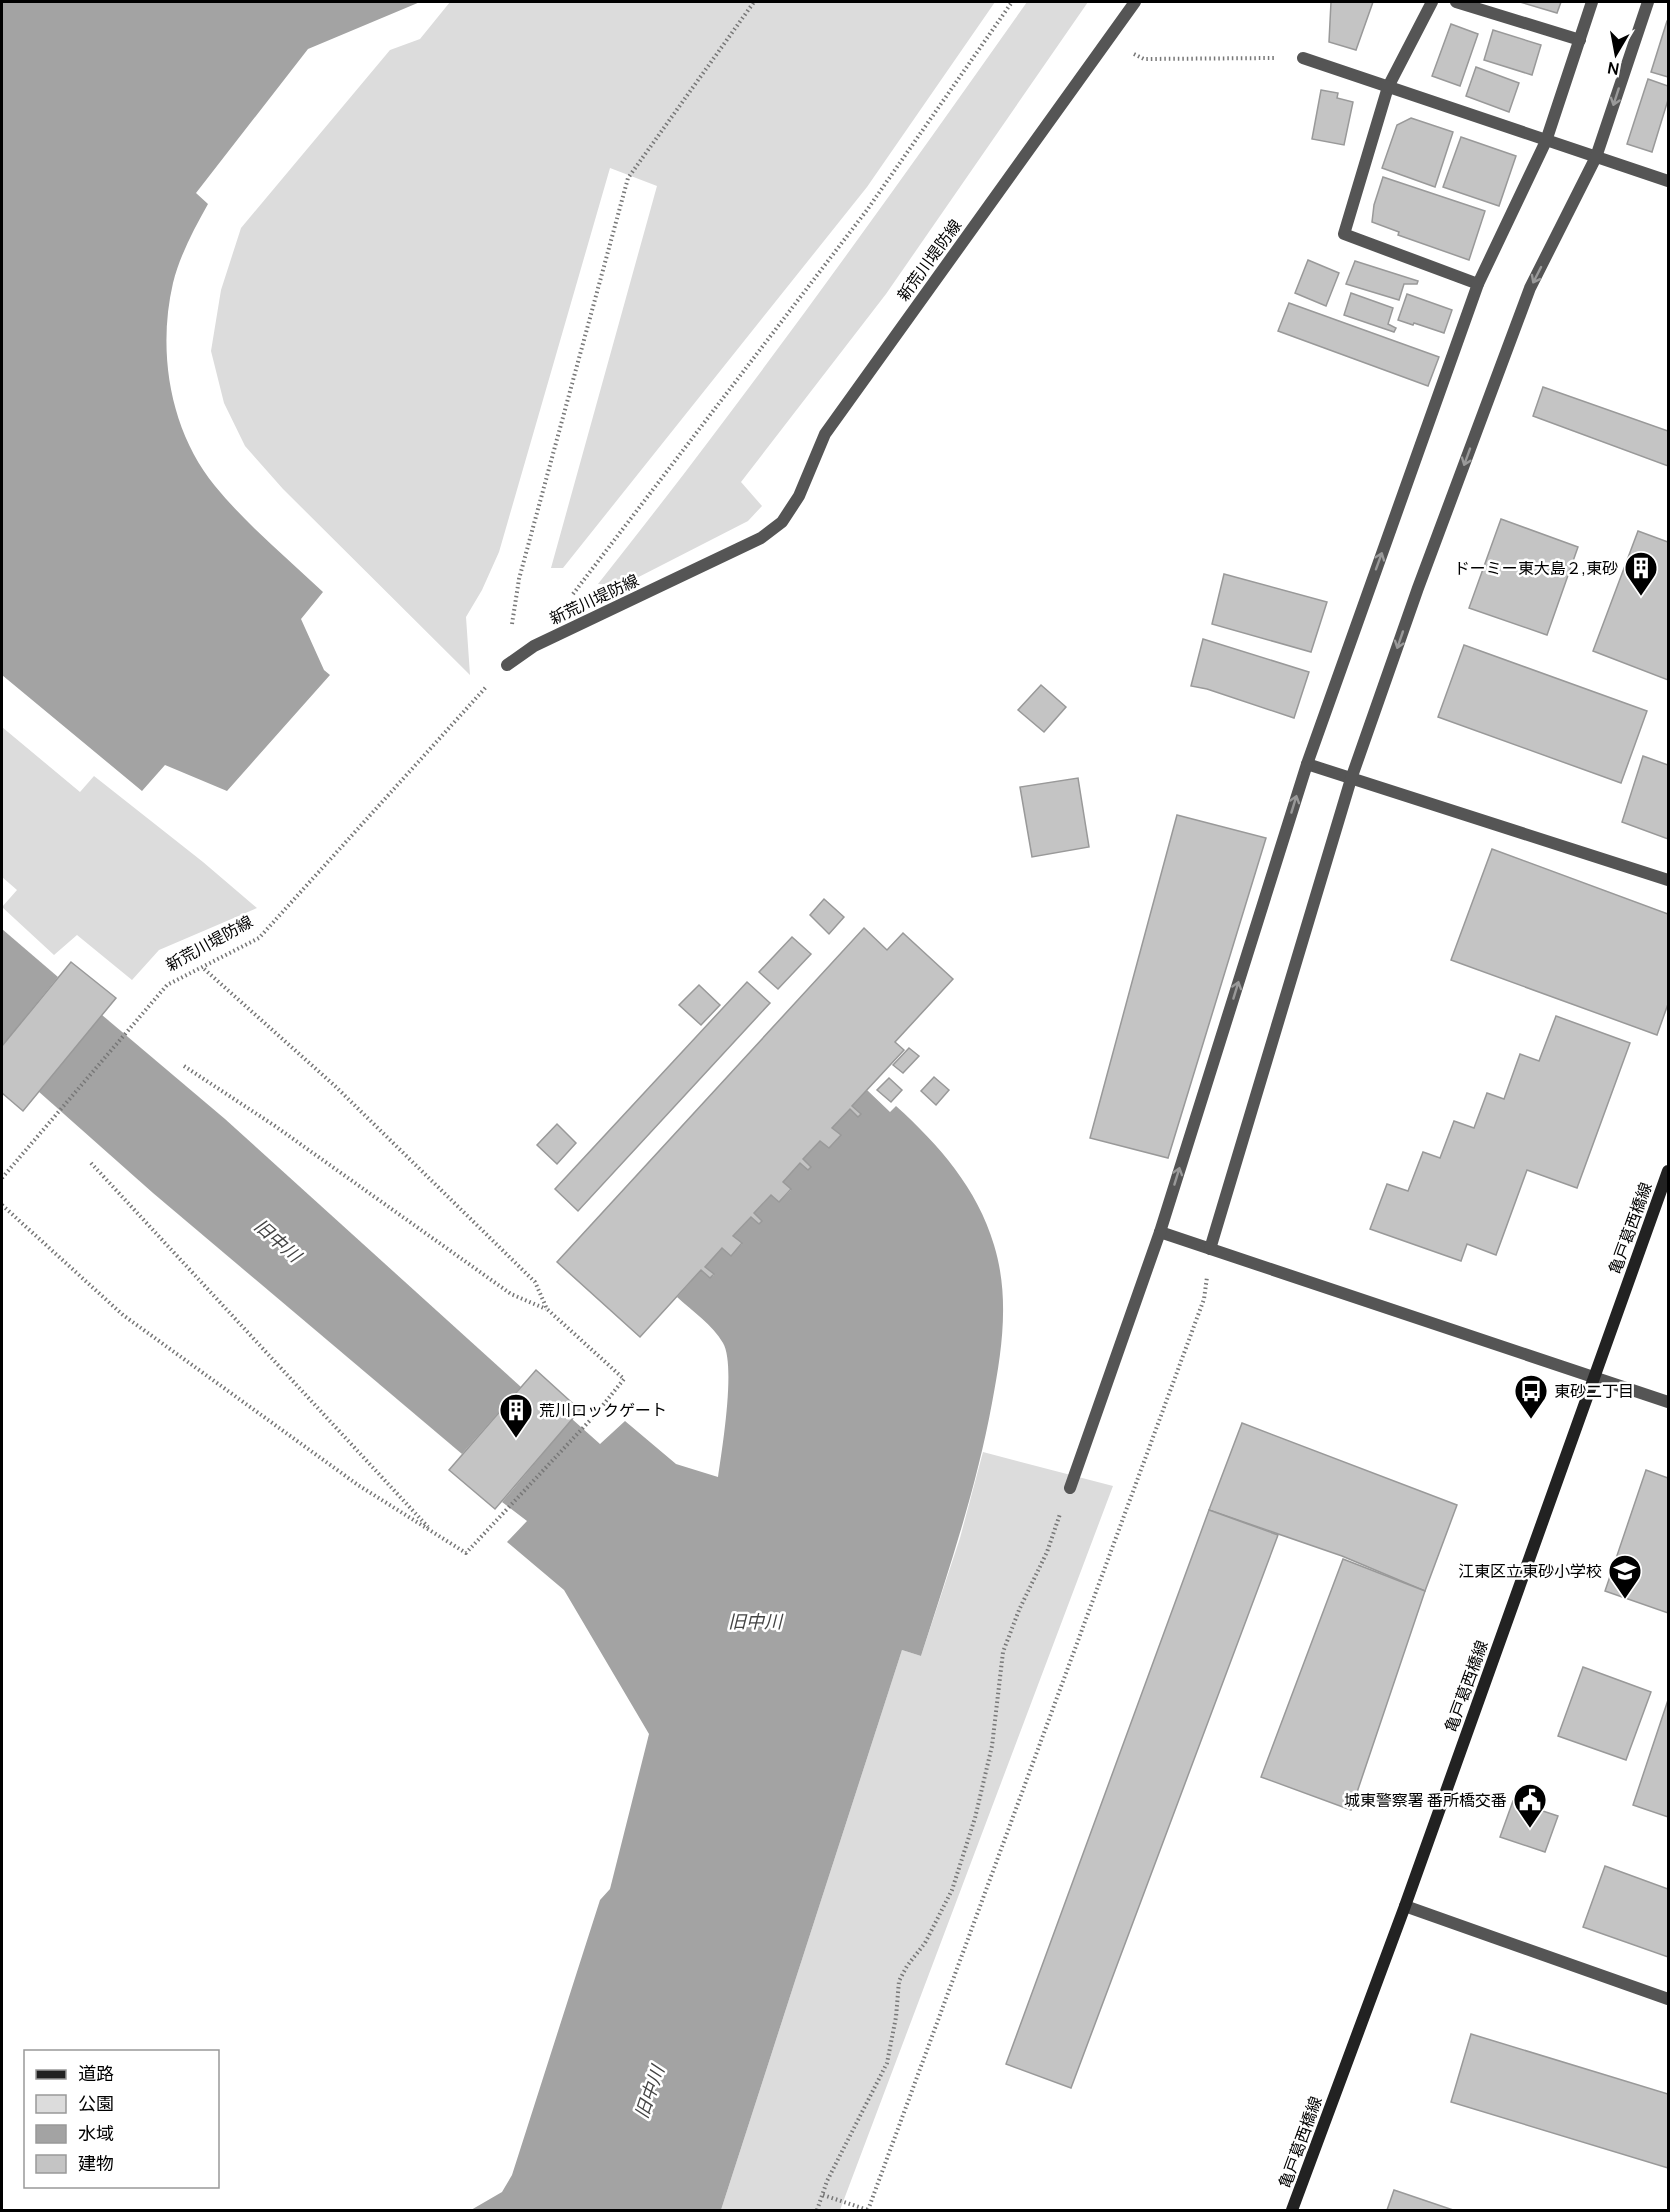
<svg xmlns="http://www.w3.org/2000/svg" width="1670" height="2212" font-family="Manrope,'Noto Sans JP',sans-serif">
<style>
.green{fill:#dcdcdc}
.water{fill:#a3a3a3}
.building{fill:#c4c4c4;stroke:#999;stroke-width:1.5}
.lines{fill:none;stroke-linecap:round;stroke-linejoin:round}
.path{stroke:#777;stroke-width:4;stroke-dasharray:1.5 3;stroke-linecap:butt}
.service{stroke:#555;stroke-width:12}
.pedestrian{stroke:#555;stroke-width:12}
.minor{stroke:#555;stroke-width:12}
.secondary{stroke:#222;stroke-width:12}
.oneway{stroke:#999}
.labels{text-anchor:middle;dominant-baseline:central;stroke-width:5;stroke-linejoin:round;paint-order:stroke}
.street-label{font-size:16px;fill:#000;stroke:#fff}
.poi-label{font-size:16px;fill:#000;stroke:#fff;text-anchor:end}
.water-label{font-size:18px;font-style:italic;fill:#444;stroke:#fff}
</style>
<rect width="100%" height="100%" fill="#fff"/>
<!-- green -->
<g class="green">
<path d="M450 2H995L867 187 563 568H551L657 186 610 168 499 552 482 590 466 617 470 675 283 489 245 446 224 403 211 351 221 290 241 228 390 50 420 39Z"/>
<path d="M1027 2H1088L886 294 741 482 762 506 748 521 623 585 598 584C748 395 888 199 1027 2Z"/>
<path d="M2 727 80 792 94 776 203 862 257 908 159 950 132 980 77 935 54 955 2 907 17 890 2 877Z"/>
<path d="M983 1452 1113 1486 840 2210H721L902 1650 921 1656 960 1538Z"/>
</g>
<!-- water -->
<g class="water">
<path d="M2 2H420L308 49 196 193 208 204C194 229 180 255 173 283 157 352 170 431 215 486 247 525 287 558 323 592L301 619 324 670 330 675 227 791 165 765 142 791 2 675Z"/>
<path d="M2 929 58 977 2 1046Z"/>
<path d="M102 1015 225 1119 521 1387 462 1454 153 1193 38 1091Z"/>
<path d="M867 1090 890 1112 896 1106C939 1145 977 1188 994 1245 1010 1297 1002 1351 992 1403 976 1490 948 1572 921 1656L902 1650 721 2210H471L502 2192 512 2175 600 1900 610 1889 649 1734 564 1590 507 1542 527 1521 502 1502 572 1419 600 1444 625 1421 676 1464 718 1477C722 1449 736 1365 723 1343 713 1325 692 1311 677 1297L701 1270 710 1278 714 1275 705 1267 722 1248 731 1255 742 1244 733 1236 751 1217 759 1224 761 1221 754 1213 771 1195 779 1202 791 1190 783 1182 800 1163 808 1170 811 1167 803 1159 820 1141 829 1148 840 1136 832 1128 850 1109 858 1117 860 1115 852 1106Z"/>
</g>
<!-- building -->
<g class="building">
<path d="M1331 2H1373L1356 50 1329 42Z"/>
<path d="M1520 2H1561L1557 13Z"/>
<path d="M1667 21H1668V77L1651 72Z"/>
<path d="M1451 24 1478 34 1460 86 1432 76Z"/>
<path d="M1493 30 1541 45 1532 75 1484 60Z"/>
<path d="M1476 67 1519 83 1509 112 1466 96Z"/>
<path d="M1648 79 1668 86V100L1652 152 1627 144Z"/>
<path d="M1321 90 1338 93 1337 98 1353 102 1344 145 1312 139Z"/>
<path d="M1411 118 1453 132 1435 187 1382 168 1397 125Z"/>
<path d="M1461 137 1516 156 1499 206 1443 187Z"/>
<path d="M1383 177 1485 211 1469 260 1398 235 1399 232 1372 222 1374 205Z"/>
<path d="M1308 260 1339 273 1326 306 1295 293Z"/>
<path d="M1355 261 1418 281 1417 284H1404L1399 300 1346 284Z"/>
<path d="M1351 293 1393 308 1388 324 1396 328 1394 332 1344 315Z"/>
<path d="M1407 294 1452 310 1444 333 1414 323 1413 325 1398 320Z"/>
<path d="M1289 303 1439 357 1428 386 1278 331Z"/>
<path d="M1543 387 1668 431V466L1533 416Z"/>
<path d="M1501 519 1578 547 1547 635 1469 608Z"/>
<path d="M1638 531 1668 542V680L1593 651Z"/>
<path d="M1224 574 1327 602 1311 652 1212 624Z"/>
<path d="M1203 639 1309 672 1294 718 1207 689 1191 686Z"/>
<path d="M1464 645 1647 711 1621 783 1438 717Z"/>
<path d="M1041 685 1066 707 1044 732 1018 710Z"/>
<path d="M1643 756 1668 765V839L1622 822Z"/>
<path d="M1078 778 1089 847 1032 857 1020 787Z"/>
<path d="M1177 815 1266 838 1168 1158 1090 1138Z"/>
<path d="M1492 849 1668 914V1004L1657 1035 1451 960Z"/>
<path d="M824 899 844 917 829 934 810 915Z"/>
<path d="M864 928 887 950 903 933 953 979 895 1042 904 1050 852 1106 861 1114 858 1117 850 1109 832 1128 841 1135 829 1148 820 1141 803 1159 811 1167 808 1170 800 1163 783 1182 791 1189 779 1202 771 1195 754 1213 762 1221 759 1224 751 1217 733 1236 742 1243 731 1256 722 1248 705 1267 714 1274 710 1278 701 1270 640 1337 557 1262Z"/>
<path d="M792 937 811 954 778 989 759 972Z"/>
<path d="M71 962 116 998 23 1111 2 1093V1046Z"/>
<path d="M747 982 770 1003 578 1211 555 1189Z"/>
<path d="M699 985 720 1005 701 1025 679 1005Z"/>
<path d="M1556 1016 1630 1043 1577 1188 1527 1170 1496 1255 1467 1244 1461 1261 1370 1229 1387 1184 1408 1191 1423 1152 1440 1158 1454 1121 1474 1128 1487 1093 1504 1099 1520 1054 1539 1061Z"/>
<path d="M909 1048 919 1056 903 1073 893 1065Z"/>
<path d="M934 1077 949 1090 936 1105 921 1091Z"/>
<path d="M889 1078 902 1090 891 1102 877 1090Z"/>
<path d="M557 1124 576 1143 557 1164 537 1145Z"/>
<path d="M536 1370 580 1410 495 1509 449 1470Z"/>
<path d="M1242 1423 1457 1505 1425 1591 1342 1556 1209 1510Z"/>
<path d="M1646 1470 1668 1478V1613L1605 1591Z"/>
<path d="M1209 1510 1278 1535 1071 2088 1006 2064Z"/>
<path d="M1343 1559 1425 1591 1351 1810 1261 1777Z"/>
<path d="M1583 1667 1651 1692 1626 1760 1558 1736Z"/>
<path d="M1668 1700V1817L1633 1805Z"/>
<path d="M1513 1801 1558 1816 1545 1852 1500 1837Z"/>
<path d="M1605 1866 1668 1889V1957L1583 1927Z"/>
<path d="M1471 2034 1668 2094V2168L1451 2102Z"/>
<path d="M1394 2190 1453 2210H1387Z"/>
</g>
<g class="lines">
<!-- path -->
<g class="path">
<path d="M1134 54 1144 59 1275 58"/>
<path d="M573 594 867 210 1012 2"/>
<path d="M512 624 519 579 628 178 754 2"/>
<path d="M184 1066 275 1126 511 1294 546 1309"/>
<path d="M91 1163 428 1527"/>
<path d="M2 1178 167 985 259 938 487 686"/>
<path d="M2 1205 123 1315 358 1485 466 1553 595 1415 624 1379 547 1309 535 1282 334 1085 202 967"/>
<path d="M823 2195 868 2210"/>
<path d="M817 2210 827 2181 887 2063 896 2017 899 1981 907 1966 925 1943 952 1890 975 1818 992 1746 1003 1652 1019 1610 1047 1552 1060 1514"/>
<path d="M868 2210 1204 1299 1207 1277"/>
</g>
<!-- service -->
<g class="service">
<path d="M1432 2 1388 87 1344 234 1478 284"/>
<path d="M1456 2 1580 40"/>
</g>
<!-- pedestrian -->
<path class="pedestrian" d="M507 665 534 646 761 538 782 522 799 496 825 434 1135 2"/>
<!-- minor -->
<g class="minor">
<path d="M1303 58 1668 181"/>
<path d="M1307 764 1668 880"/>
<path d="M1160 1232 1668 1402"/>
<path d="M1210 1249 1351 779 1418 588 1530 288 1596 157 1648 2"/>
<path d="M1070 1488 1160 1232 1307 764 1478 284 1546 141 1592 2"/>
<path d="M1405 1906 1668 1999"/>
</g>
<!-- secondary -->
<path class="secondary" d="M1292 2210 1405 1906 1668 1171"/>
</g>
<!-- one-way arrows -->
<defs><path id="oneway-shaft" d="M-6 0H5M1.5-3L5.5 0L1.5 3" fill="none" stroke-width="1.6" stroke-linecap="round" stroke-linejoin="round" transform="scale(1.5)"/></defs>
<g class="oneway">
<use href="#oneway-shaft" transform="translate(1616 97) rotate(108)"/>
<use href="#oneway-shaft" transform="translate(1537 275) rotate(117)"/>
<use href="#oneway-shaft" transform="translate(1467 457) rotate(110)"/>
<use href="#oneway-shaft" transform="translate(1379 561) rotate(-70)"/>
<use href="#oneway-shaft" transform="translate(1400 640) rotate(109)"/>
<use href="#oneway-shaft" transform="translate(1294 804) rotate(-73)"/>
<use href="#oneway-shaft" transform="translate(1236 990) rotate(-73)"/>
<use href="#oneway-shaft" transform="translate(1177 1176) rotate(-73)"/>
</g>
<!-- icons -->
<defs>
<g id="building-pin" transform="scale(1.725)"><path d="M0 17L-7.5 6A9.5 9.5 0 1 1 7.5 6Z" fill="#000" stroke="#fff"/><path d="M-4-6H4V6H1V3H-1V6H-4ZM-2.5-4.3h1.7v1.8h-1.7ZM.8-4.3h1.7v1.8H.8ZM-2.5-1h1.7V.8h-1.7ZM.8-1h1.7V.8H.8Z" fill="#fff"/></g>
<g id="bus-pin" transform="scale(1.725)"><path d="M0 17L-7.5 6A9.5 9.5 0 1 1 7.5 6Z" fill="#000" stroke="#fff"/><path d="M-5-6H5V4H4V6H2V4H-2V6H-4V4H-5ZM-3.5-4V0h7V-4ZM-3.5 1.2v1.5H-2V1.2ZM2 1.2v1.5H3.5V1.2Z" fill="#fff"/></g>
<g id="school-pin" transform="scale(1.725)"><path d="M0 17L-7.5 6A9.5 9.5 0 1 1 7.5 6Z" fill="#000" stroke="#fff"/><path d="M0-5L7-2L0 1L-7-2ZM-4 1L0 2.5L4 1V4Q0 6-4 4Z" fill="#fff"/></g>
<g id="civic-pin" transform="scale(1.725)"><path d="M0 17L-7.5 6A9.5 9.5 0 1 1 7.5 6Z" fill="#000" stroke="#fff"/><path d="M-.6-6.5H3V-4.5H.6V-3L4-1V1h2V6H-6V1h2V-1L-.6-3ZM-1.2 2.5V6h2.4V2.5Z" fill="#fff"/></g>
</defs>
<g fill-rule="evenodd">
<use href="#building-pin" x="1641" y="568"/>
<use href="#bus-pin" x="1531" y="1391"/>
<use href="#building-pin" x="516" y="1410"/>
<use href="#school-pin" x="1625" y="1571"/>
<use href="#civic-pin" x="1530" y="1800"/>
</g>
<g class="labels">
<!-- street labels -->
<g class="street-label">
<text transform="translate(929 260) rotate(-54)">新荒川堤防線</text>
<text transform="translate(594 599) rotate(-25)">新荒川堤防線</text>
<text transform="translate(209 943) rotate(-29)">新荒川堤防線</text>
<text transform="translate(1630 1228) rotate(-70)">亀戸葛西橋線</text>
<text transform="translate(1466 1686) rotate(-70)">亀戸葛西橋線</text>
<text transform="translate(1300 2142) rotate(-70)">亀戸葛西橋線</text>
</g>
<!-- poi labels -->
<g class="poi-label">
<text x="1618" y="568">ドーミー東大島２,東砂</text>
<text x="1554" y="1391" text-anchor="start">東砂二丁目</text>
<text x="539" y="1410" text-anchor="start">荒川ロックゲート</text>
<text x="1602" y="1571">江東区立東砂小学校</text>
<text x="1507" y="1800">城東警察署 番所橋交番</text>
</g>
<!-- water labels -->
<g class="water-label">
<text transform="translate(278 1240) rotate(41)">旧中川</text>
<text x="755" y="1621">旧中川</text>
<text transform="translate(649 2092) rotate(-71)">旧中川</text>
</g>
</g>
<!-- border -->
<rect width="1670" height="2212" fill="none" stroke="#000000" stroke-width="6"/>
<!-- legend -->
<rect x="24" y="2050" width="195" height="138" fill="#ffffff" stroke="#999999" stroke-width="1.5"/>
<rect x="36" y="2070" width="30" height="9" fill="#222222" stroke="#999999" stroke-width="1.5"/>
<text x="78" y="2080" font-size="18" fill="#000000">道路</text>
<rect x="36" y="2095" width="30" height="18" fill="#dcdcdc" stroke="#999999" stroke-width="1.5"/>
<text x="78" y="2110" font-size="18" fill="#000000">公園</text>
<rect x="36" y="2125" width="30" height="18" fill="#a3a3a3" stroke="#999999" stroke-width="1.5"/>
<text x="78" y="2140" font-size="18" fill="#000000">水域</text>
<rect x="36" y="2155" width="30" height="18" fill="#c4c4c4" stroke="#999999" stroke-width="1.5"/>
<text x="78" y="2170" font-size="18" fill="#000000">建物</text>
<!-- north arrow -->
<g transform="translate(1616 54) rotate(190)" stroke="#ffffff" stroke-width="4.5" paint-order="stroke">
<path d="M0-4.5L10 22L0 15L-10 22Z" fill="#000000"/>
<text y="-9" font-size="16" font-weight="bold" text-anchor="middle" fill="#000000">N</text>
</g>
</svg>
